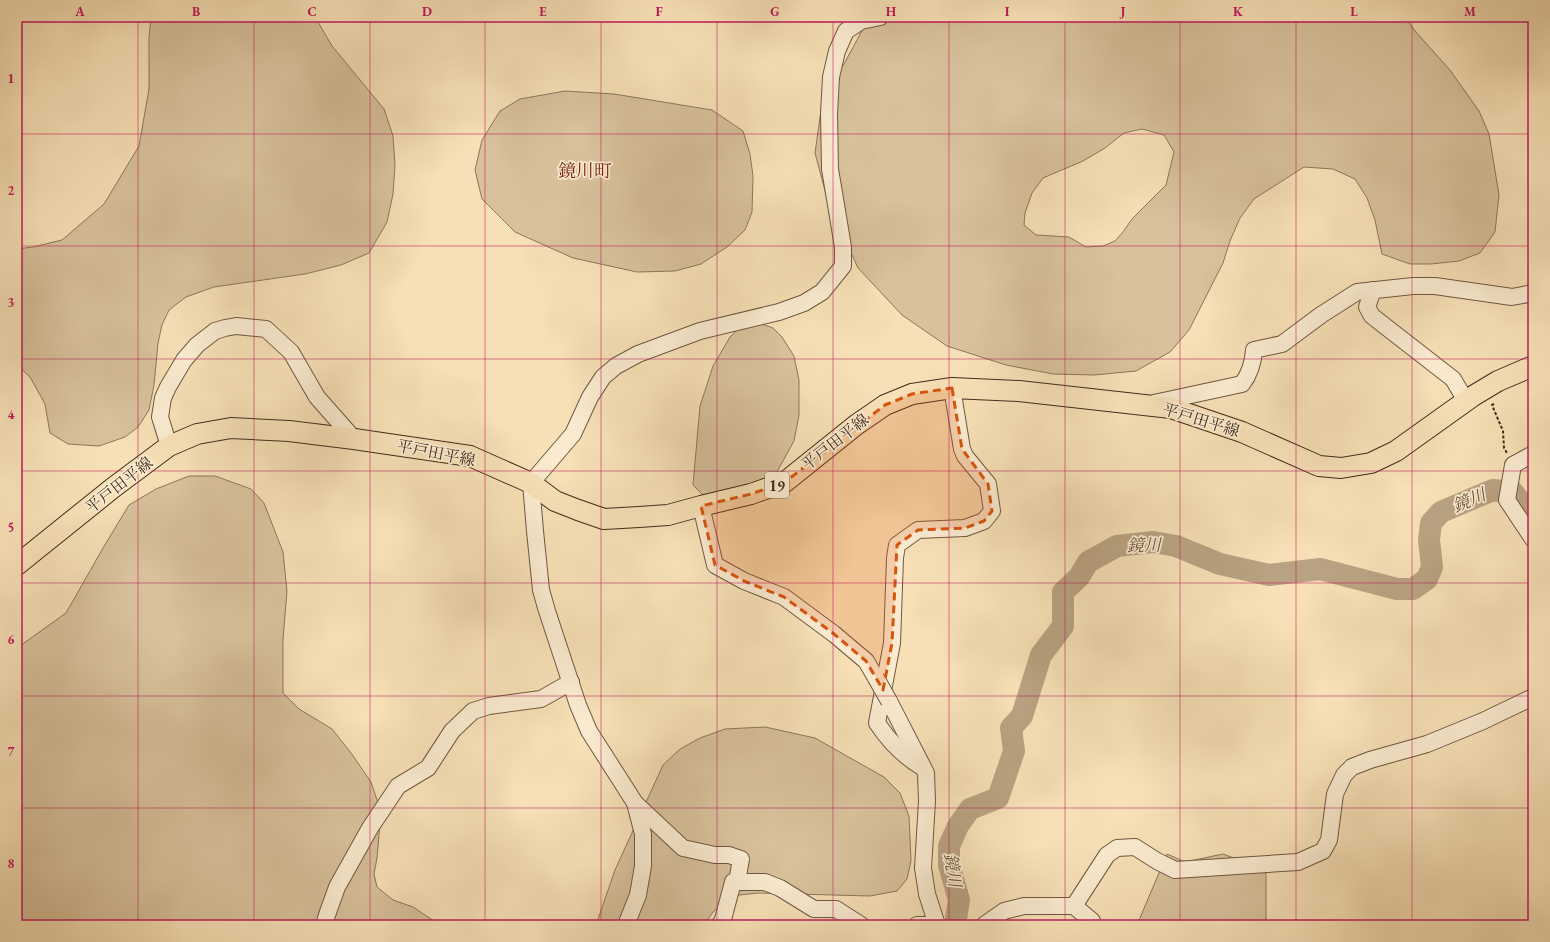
<svg xmlns="http://www.w3.org/2000/svg" width="1550" height="942" font-family="'EB Garamond','Noto Serif JP',serif">
<style>
.green{fill:#d8c19b;stroke:#8d765a;fill-rule:evenodd}
.lines{fill:none;stroke-linecap:round;stroke-linejoin:round}
.river{stroke:#b9a281;stroke-width:22}
.minor-casing{stroke:#6f5841;stroke-width:18}
.major-casing{stroke:#422b1a;stroke-width:22}
.path{stroke:#422b1a;stroke-width:2;stroke-dasharray:3 2;stroke-linecap:butt}
.minor{stroke:#faebd0;stroke-width:16}
.major{stroke:#f7e0b6;stroke-width:20}
.minor-bridge-casing{stroke:#6f5841;stroke-width:18;stroke-linecap:butt}
.minor-bridge{stroke:#faebd0;stroke-width:16}
.marked{fill:#d7540d;fill-opacity:0.2;stroke:#d7540d;stroke-width:3;stroke-dasharray:8 5;stroke-linejoin:round}
.grid{fill:none;stroke:#c2185b;stroke-width:1;stroke-opacity:0.55}
.labels{text-anchor:middle;dominant-baseline:central;stroke-width:3.5;stroke-linejoin:round;paint-order:stroke}
.shield{fill:#faebd0;stroke:#796551;stroke-width:1}
.shield-label{font-size:15px;font-weight:bold;fill:#422b1a}
.street-label{font-size:16px;fill:#422b1a;stroke:#faebd0}
.water-label{font-size:17px;font-style:italic;fill:#664f39;stroke:#faebd0}
.quarter-label{font-size:18px;fill:#7a1f14;stroke:#faebd0}
.neatline{fill:none;stroke:#c2185b;stroke-width:1.5}
.grid-label{font-size:13px;text-anchor:middle;font-weight:bold;fill:#c2185b}
</style>
<rect width="100%" height="100%" fill="#f7e0b6"/>
<filter id="stains"><feTurbulence type="fractalNoise" baseFrequency=".005" numOctaves="4"/><feColorMatrix values="0 0 0 0 .2 0 0 0 0 .09 0 0 0 0 .02 0 0 0 .5 -.17"/></filter>
<radialGradient id="worn" r=".72"><stop offset=".6" stop-color="#630" stop-opacity="0"/><stop offset="1" stop-color="#630" stop-opacity=".3"/></radialGradient>
<!-- green -->
<g class="green">
<path d="M151 17H315L332 46 384 109 393 136 395 165 393 194 387 222 369 253 341 265 305 274 214 287 186 297 169 310 162 325 158 343 154 385 149 410 138 427 125 437 99 446 68 444 50 433 45 404 30 377 17 365V249L33 247 62 240 104 204 139 146 149 89V38Z"/>
<path d="M878 17H1405L1415 31 1450 70 1479 111 1489 134 1499 195 1495 232 1480 253 1459 261 1431 264H1410L1382 254 1375 220 1367 198 1355 179 1333 169 1304 167 1254 199 1240 218 1230 241 1223 263 1189 330 1170 352 1136 371 1094 375 1053 374 1006 365 947 346 902 315 858 268 828 202 815 153 823 96 844 64 864 27ZM1142 129 1164 135 1174 152 1166 185 1132 219 1123 232 1115 241 1103 246 1086 247 1069 237 1036 235 1024 225 1025 213 1032 193 1043 178 1083 161 1105 148 1124 133Z"/>
<path d="M565 91 614 94 712 110 743 131 750 154 753 176 752 212 745 230 727 247 701 264 675 271 637 272 573 258 515 232 482 199 475 170 482 140 500 111 520 99Z"/>
<path d="M753 321 773 328 782 337 794 356 799 380V415L794 441 778 470 761 492 712 504 693 485 700 406 713 366 730 337 742 325Z"/>
<path d="M189 476H215L251 489 264 503 283 552 287 591 283 640V693L299 709 332 729 351 753 371 782 381 812 377 858 374 874 377 887 393 900 413 907 440 925H17V648L66 613 103 548 129 505 156 489Z"/>
<path d="M765 727 815 738 884 777 900 793 909 816 911 861 907 879 897 891 870 896 758 893 731 896 713 912 704 925H596L615 870 663 765 680 749 700 738 725 729Z"/>
<path d="M1167 854 1185 862 1223 854 1266 870V925H1137Z"/>
</g>
<g class="lines">
<!-- river -->
<path class="river" d="M955 925 959 900 949 865V846L958 826 970 809 998 798 1014 751 1011 728 1022 716 1041 655 1063 626V592L1079 577 1088 562 1117 546 1153 542 1176 546 1220 564 1269 575 1320 569 1397 589H1413L1427 579 1432 567 1429 540 1431 523 1441 512 1493 490 1513 492 1533 519"/>
<!-- minor casing -->
<g class="minor-casing">
<g id="minor">
<path d="M1373 290 1367 307 1372 316 1453 379 1466 401"/>
<path d="M1154 403 1242 384C1250 374 1253 364 1254 350L1282 344 1321 315 1357 292 1413 286H1435L1512 297 1533 293"/>
<path d="M169 446 160 417 163 398 168 387 184 360 197 345 215 331 225 328 236 326 266 329 291 352 317 397 354 439"/>
<path d="M1533 454 1513 465 1507 500 1533 539"/>
<path d="M701 506 715 565 744 581 784 597 834 634 866 661 876 678"/>
<path d="M889 701 926 773 927 801 923 868 927 894 937 925"/>
<path d="M922 767C903 756 889 741 877 723L892 643 895 558 897 545 918 530 965 528 984 521 992 511 988 484 965 456 962 449 952 388"/>
<path d="M635 803 683 848 715 855H729L741 859 737 882"/>
<path d="M1074 906 1107 855 1117 848 1135 847 1157 861 1175 870 1298 862 1323 851 1329 840 1335 794 1344 775 1352 767 1370 760 1427 744 1483 721 1533 697"/>
<path d="M324 925 327 915 337 887 370 828 398 786 428 768 452 731 473 711 489 706 541 699 571 682"/>
<path d="M626 925 638 895 643 866V834L635 803 589 731 578 705 547 611 541 590 535 531 531 483 573 434 590 397 603 377 616 366 638 354 700 331 779 312 804 303 822 292 843 266V247L830 169 829 114 831 77 837 51 846 31 861 21 880 17"/>
<path d="M719 925 722 923 733 882H765L780 888 814 909H836L861 925"/>
<path d="M917 925H927"/>
<path d="M984 925 1004 911 1024 906H1074L1092 921 1093 925"/>
</g>
</g>
<!-- major casing -->
<g class="major-casing">
<path id="major" d="M17 565 114 487 169 446 197 434 231 428 289 431 354 439 470 456 531 483 555 501 578 510 604 519 639 517 668 515 701 506 751 494 785 482 856 425 885 405 912 394 952 388 1019 391 1171 408 1242 432 1319 466 1341 468 1371 463 1396 451 1473 396 1498 381 1533 366"/>
</g>
<!-- path -->
<g class="path">
<path d="M1494 404 1492 405 1503 431 1504 448 1507 453"/>
<path d="M235 925V924"/>
</g>
<!-- minor -->
<use href="#minor" class="minor"/>
<!-- major -->
<use href="#major" class="major"/>
<!-- minor-bridge casing -->
<g class="minor-bridge-casing">
<path id="minor-bridge" d="M876 678 889 701"/>
</g>
<!-- minor-bridge -->
<use href="#minor-bridge" class="minor-bridge"/>
</g>
<!-- marked area -->
<path class="marked" d="M952 388 962 449 988 484 992 511 984 521 965 528 918 530 897 545 892 643 883 690 866 661 834 634 784 597 744 581 715 565 701 506 751 494 785 482 885 405 912 394Z"/>
<!-- grid -->
<path class="grid" d="M138 17V925M254 17V925M370 17V925M485 17V925M601 17V925M717 17V925M833 17V925M949 17V925M1065 17V925M1180 17V925M1296 17V925M1412 17V925M17 134H1533M17 246H1533M17 359H1533M17 471H1533M17 583H1533M17 696H1533M17 808H1533"/>
<g class="labels">
<!-- shield labels -->
<rect class="shield" x="765" y="472" width="24" height="26" rx="3"/>
<g class="shield-label">
<text x="777" y="485">19</text>
</g>
<!-- street labels -->
<g class="street-label">
<text transform="translate(1201 420) rotate(17)">平戸田平線</text>
<text transform="translate(835 442) rotate(-38)">平戸田平線</text>
<text transform="translate(436 453) rotate(11)">平戸田平線</text>
<text transform="translate(119 485) rotate(-38)">平戸田平線</text>
</g>
<!-- water labels -->
<g class="water-label">
<text transform="translate(1469 500) rotate(-23)">鏡川</text>
<text transform="translate(1144 545) rotate(-1)">鏡川</text>
<text transform="translate(953 870) rotate(81)">鏡川</text>
</g>
<!-- quarter labels -->
<g class="quarter-label">
<text x="585" y="170">鏡川町</text>
</g>
</g>
<!-- margin -->
<rect width="1550" height="942" fill="none" stroke="#f7e0b6" stroke-width="44"/>
<rect x="22" y="22" width="1506" height="898" class="neatline"/>
<g class="grid-label">
<text x="80" y="16">A</text>
<text x="196" y="16">B</text>
<text x="312" y="16">C</text>
<text x="427" y="16">D</text>
<text x="543" y="16">E</text>
<text x="659" y="16">F</text>
<text x="775" y="16">G</text>
<text x="891" y="16">H</text>
<text x="1007" y="16">I</text>
<text x="1123" y="16">J</text>
<text x="1238" y="16">K</text>
<text x="1354" y="16">L</text>
<text x="1470" y="16">M</text>
<text x="11" y="83">1</text>
<text x="11" y="195">2</text>
<text x="11" y="307">3</text>
<text x="11" y="419">4</text>
<text x="11" y="532">5</text>
<text x="11" y="644">6</text>
<text x="11" y="756">7</text>
<text x="11" y="868">8</text>
</g>
<rect width="100%" height="100%" filter="url(#stains)"/>
<rect width="100%" height="100%" fill="url(#worn)"/>
</svg>
